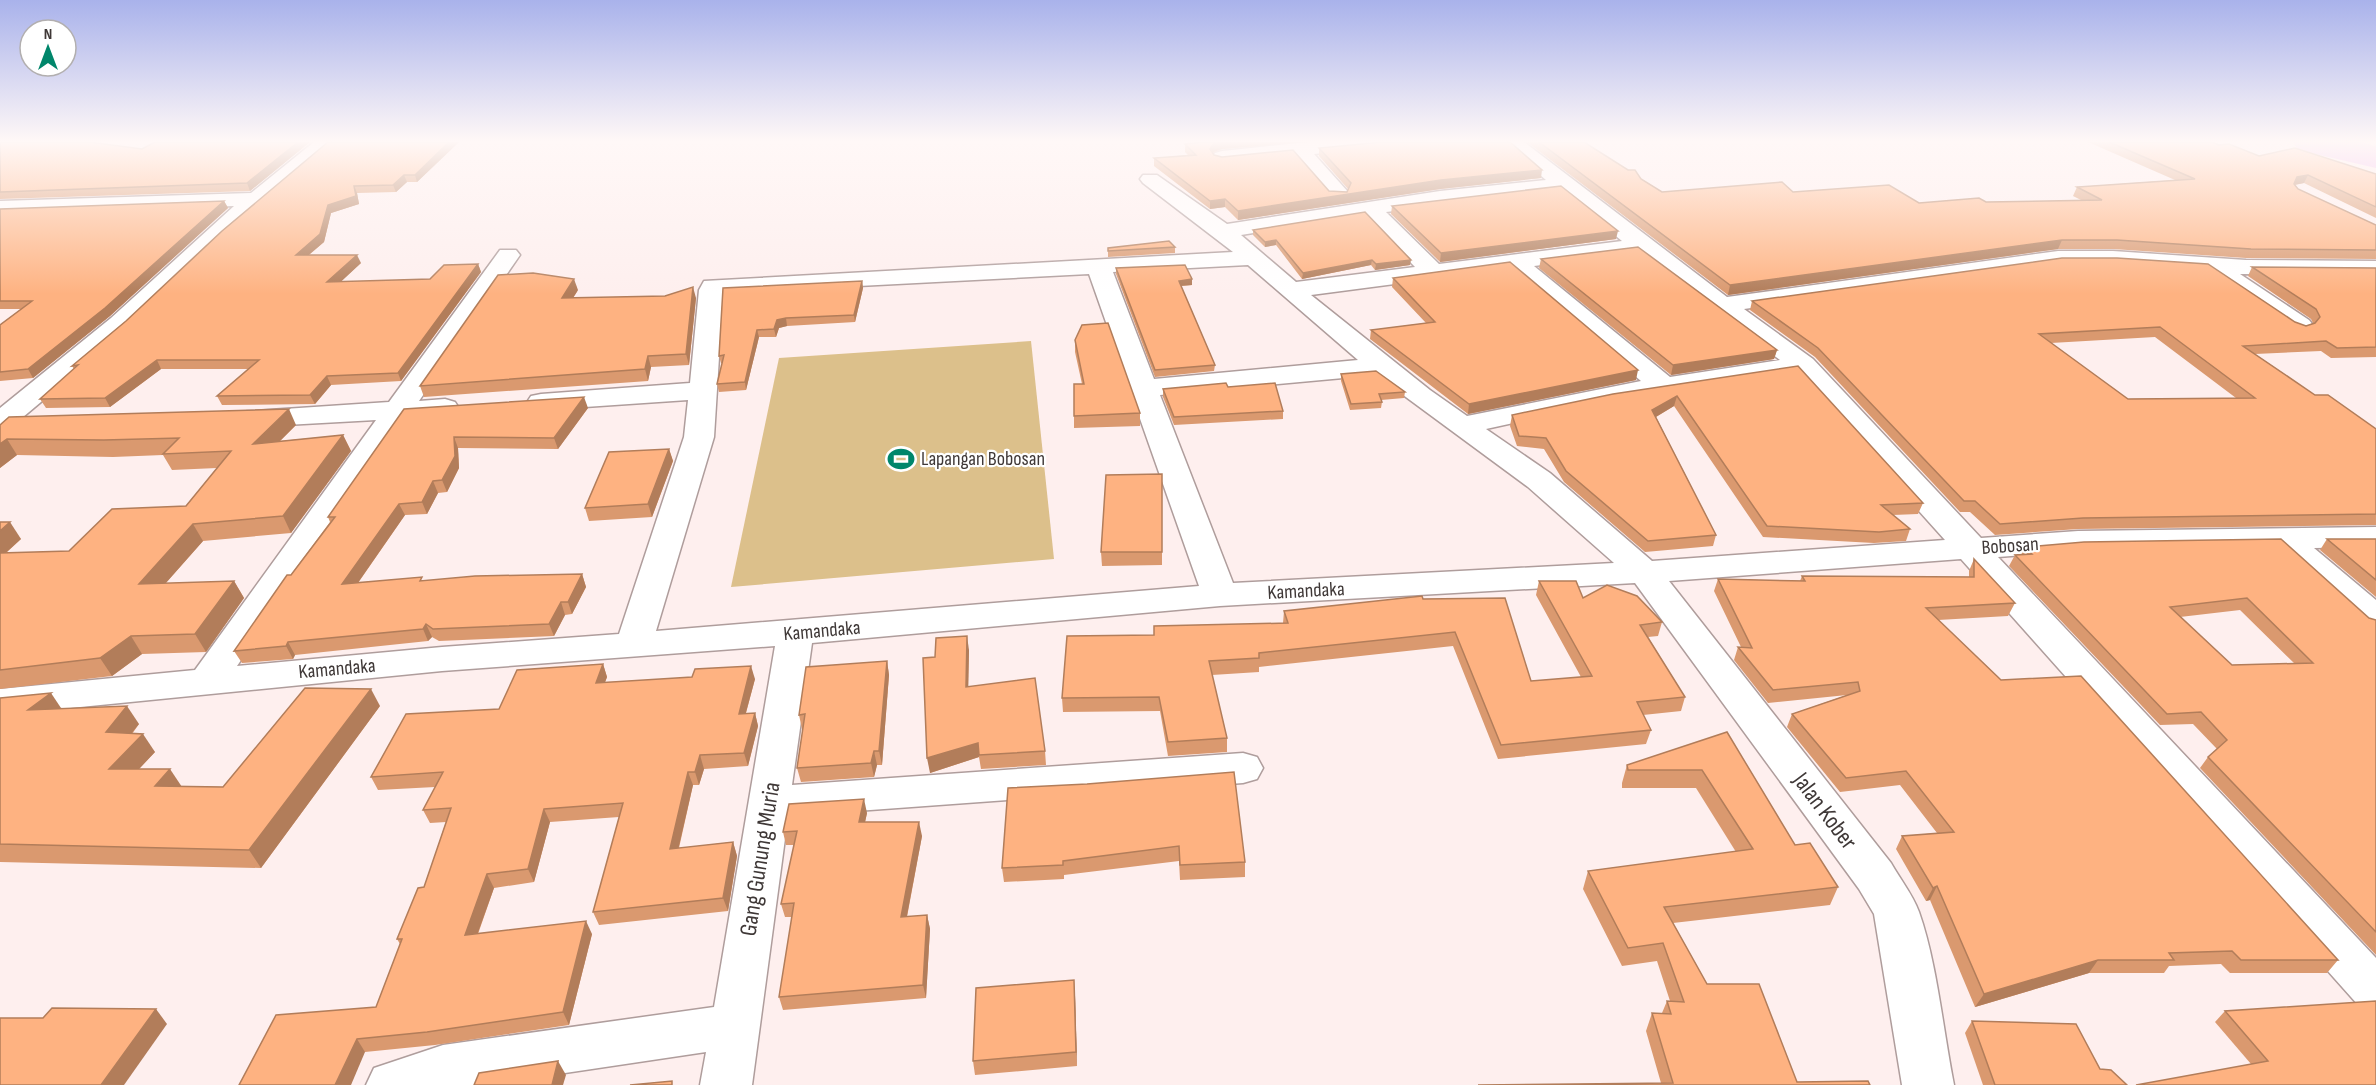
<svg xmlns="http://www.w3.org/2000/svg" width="2376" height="1085" font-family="'Sofia Sans Condensed',sans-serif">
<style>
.green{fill:#dcc08b}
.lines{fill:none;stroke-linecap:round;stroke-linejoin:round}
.river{fill:#ecafef;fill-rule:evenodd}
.minor-casing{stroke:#af9d9c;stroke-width:3}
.minor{fill:#fff;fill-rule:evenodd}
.wall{fill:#da996f;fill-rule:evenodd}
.shaded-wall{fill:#b27d5a}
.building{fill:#feb281;stroke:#b27d5a;stroke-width:1.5;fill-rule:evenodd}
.labels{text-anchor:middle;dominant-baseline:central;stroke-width:4.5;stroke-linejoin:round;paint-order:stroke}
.poi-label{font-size:20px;fill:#3f3837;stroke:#fff;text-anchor:start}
.street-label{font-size:20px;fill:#3f3837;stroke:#fff}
.near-street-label{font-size:24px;fill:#3f3837;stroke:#fff}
</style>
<rect width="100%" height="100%" fill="#feefee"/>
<!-- green -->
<path class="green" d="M1031 341 1054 559 731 587 779 358Z"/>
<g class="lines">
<!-- river -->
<path class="river" d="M2293 142H2359L2376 146V168L2298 150Z"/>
<!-- minor casing -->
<g class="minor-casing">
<g id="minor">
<path d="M314 142H336L224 237 129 328 10 428 0 431V408L111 318 234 206 0 215V201L251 193Z"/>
<path d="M1309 142H1379L1369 148 1314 154 1349 193 1346 198H1330L1294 156 1222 163 1215 161 1212 157 1215 153 1222 151Z"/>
<path d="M1502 142H1524L1727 297 2058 251H2113L2246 260 2376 261V275L2240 274 2309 320 2313 325 2309 330 2300 333 2291 330 2204 271 2113 265H2058L1744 309 1813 359 1981 538 2078 531 2376 527V547L2314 548 2376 600V631L2363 627 2275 548 2078 551 1998 557 2376 958V1012L2359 1006 1961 559 1669 581 1891 863C1900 879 1913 895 1919 912 1937 963 1943 1030 1954 1085H1902L1874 914 1859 889 1635 583 1220 606 812 643 792 785 1243 753 1257 757 1263 768 1257 779 1243 783 788 816 752 1085H700L706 1052 485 1085H366L374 1068 443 1045 714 1007 775 646 442 671 0 715V689L195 670 376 420 248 427 238 424 234 418 238 412 389 402 500 250H516L520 255 419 401 445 399 455 402 459 408 455 414 407 418 237 666 442 647 619 634 684 437 688 400 541 410 531 408 527 402 531 396 541 394 690 383 699 290 704 281 1233 252 1143 183 1140 179 1143 175H1157L1227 224 1440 191 1546 180ZM1560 191 1622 241 1439 264 1386 212ZM1365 215 1415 267 1296 282 1241 235ZM1637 253 1780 360 1670 377 1534 266ZM1248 265 1358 360 1154 379 1113 272ZM1509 269 1641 381 1467 416 1430 390 1311 295ZM1089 274 1199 586 656 631 714 437 723 293ZM1796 374 1945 540 1652 561 1550 473 1486 429 1610 402ZM1376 375 1528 487 1614 563 1233 583 1160 395Z"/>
</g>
</g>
<!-- minor -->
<use href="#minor" class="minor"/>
</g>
<!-- wall -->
<g class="wall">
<path d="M0 142 142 149 155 142H310L250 191 0 199Z"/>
<path d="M328 142H459L417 182H407L396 192 357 193 359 204 331 213 324 242 309 255 361 263 340 282 430 279 478 264 481 272 401 381 331 385 315 404 222 405 217 396 249 369H161L110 407 46 408 40 399 74 369 72 366 126 321Z"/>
<path d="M1203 142H1303L1222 149 1213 153 1214 155 1329 191 1347 192 1348 189 1319 156V148L1541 178 1440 189 1238 220 1225 207 1210 209 1154 166V158L1188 155 1185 152V144Z"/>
<path d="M1527 142H1584L1662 192H1793L1919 203 2083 201 2073 196 2077 187 2175 180 2088 142H2212L2259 156 2376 174V218L2304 183 2295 185 2298 189 2376 225V259L2246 258 2113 249H2058L1728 295Z"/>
<path d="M224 201 228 208 110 316 33 378 0 381V325L21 309H0V209Z"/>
<path d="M1392 206 1616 239 1440 262 1391 214Z"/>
<path d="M1253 230 1410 265 1375 270 1371 265 1302 279 1276 245 1265 247 1253 235Z"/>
<path d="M1175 247V253L1108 257V248Z"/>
<path d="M1541 259 1777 350 1774 359 1671 375 1539 268Z"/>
<path d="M2252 267 2376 268V357L2331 358 2321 351 2255 354 2315 395 2376 429V525L2078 529 1995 535 1970 512H1960L1815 357 1750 310 1752 301 2295 322 2306 326 2313 323 2311 319 2248 276ZM2155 337 2236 398 2128 399 2051 343Z"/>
<path d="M1116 268 1192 279V285L1181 286 1215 365 1214 371 1155 377 1116 274Z"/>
<path d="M1393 278 1636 380 1468 414 1370 339 1371 330 1426 323 1392 287Z"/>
<path d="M862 281 863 288 855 322 787 326 779 328 776 337H759L746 390 719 392 717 384 722 363H721L719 356 723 288Z"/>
<path d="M578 290 573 298H696L689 365 651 367 648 381 424 397 420 386Z"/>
<path d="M1075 340 1140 413V426L1074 428V416L1082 384 1075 352Z"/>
<path d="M1798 366 1923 503 1918 514 1893 515 1910 529 1906 541 1874 543 1763 537 1674 406 1656 417 1716 535 1713 546 1645 552 1564 482 1544 449 1517 446 1510 426 1512 415Z"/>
<path d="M1341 374 1405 392 1404 398 1381 400 1382 402 1381 408 1350 410 1341 381Z"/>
<path d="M1228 387 1283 411V419L1174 425 1163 397V389Z"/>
<path d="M588 408 558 449 458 448 459 468 447 492 438 493 427 514 405 515 358 583 582 574 586 587 572 614 565 615 554 636 439 641 432 637 428 641 295 655 293 659 242 663 234 651 330 522 328 517 404 409Z"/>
<path d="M0 425H296L280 441 343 435 351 451 291 533 203 541 165 584 234 581 244 598 206 652 142 654 112 676 0 689V522L21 539 6 553 69 551 186 506 217 468 172 470 163 455 113 457 17 455 0 468Z"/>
<path d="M669 449 673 461 652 517 589 521 585 508Z"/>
<path d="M1162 474V565L1102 566 1101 552Z"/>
<path d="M2327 539H2376V597L2320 550Z"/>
<path d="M2025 547 2376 620V955L2200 768 2208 757 2217 749 2193 724 2160 725 2009 566 2015 555H2021ZM2240 610 2295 664 2232 665 2180 617Z"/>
<path d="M1974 559 2015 603 2008 616 1938 620 2001 680 2338 960 2327 973H2230L2221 964 2169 966 2164 973H2089L1975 1007 1930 900 1926 901 1896 849 1902 836 1937 833 1900 785 1840 792 1787 727 1792 714 1847 695 1768 703 1734 660 1738 647H1741L1714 591 1718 579 1800 581 1802 576 1969 577V571Z"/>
<path d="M1539 581 1583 598 1662 622 1658 636 1648 637 1685 697 1681 711 1643 715 1651 730 1646 744 1498 759 1453 646 1259 667V672L1212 675 1227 738V752L1168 756 1160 711 1063 712 1062 698 1154 635 1283 623 1284 611 1423 599 1531 681 1581 677 1536 595Z"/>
<path d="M969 650 968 687 1045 751 1046 765 981 769 979 757 930 773 935 657Z"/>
<path d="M887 661 889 675 882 765H877L874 777 801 782 797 768 803 729H802L799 715Z"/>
<path d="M603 664 607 677 605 682 755 679 746 713H755L758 726 748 766 704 769 699 785H693L679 848 733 842 737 856 728 911 599 925 593 912 619 817 550 822 534 882 494 888 478 934H592L569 1025 435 1045 365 1052 239 1085 376 1007 400 944 397 939 424 887 446 822 430 823 423 810 435 787 378 790 371 777 499 709Z"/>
<path d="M0 698 62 708 139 724 132 734 155 752 139 769 181 786 223 787 380 706 261 868 0 862Z"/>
<path d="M1727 732 1795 845 1838 887 1830 905 1673 923 1707 984 1797 1082 1661 1083 1646 1031 1652 1013H1662L1667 1001H1670L1657 961 1622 966 1583 889 1588 871 1736 852 1696 788H1622V783L1627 765Z"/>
<path d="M1008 788 1245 862V877L1180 880 1179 861 1064 875V879L1004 882 1002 868Z"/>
<path d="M867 813 865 822 922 836 907 917 927 915 930 929 926 998 783 1010 779 997 792 917H785L781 904 794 845H786L783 832Z"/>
<path d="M1075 995 1077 1066 975 1075 973 1061Z"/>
<path d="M2225 1011 2376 1085 2251 1064 2215 1022Z"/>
<path d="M1972 1021 2100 1069 2127 1085H1983L1965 1033Z"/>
</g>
<!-- shaded-wall -->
<g class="shaded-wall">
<path d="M298 142H310L250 191 247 183Z"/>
<path d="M449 142H459L417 182 415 175Z"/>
<path d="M1218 142H1303L1222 149 1213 152 1210 157V149L1213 144Z"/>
<path d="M1542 170 1541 178 1440 189 1238 220V211L1441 180Z"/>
<path d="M404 175 407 182 396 192 393 185Z"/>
<path d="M2308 175 2304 183 2293 185 2297 177Z"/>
<path d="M354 186 357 193 359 204 331 213 324 242 299 263 296 255 328 205Z"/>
<path d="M1225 199V207L1210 209V201Z"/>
<path d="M224 201 228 208 110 316 33 378 28 369Z"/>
<path d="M1618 231 1616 239 1440 262 1441 253Z"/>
<path d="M1276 240V245L1265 247V242Z"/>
<path d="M2062 240 2058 249 1728 295 1730 285Z"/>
<path d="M357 255 361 263 331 291 327 282Z"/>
<path d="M1372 260 1371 265 1302 279 1303 273Z"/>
<path d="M1411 260 1410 265 1375 270 1376 264Z"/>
<path d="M478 264 481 272 401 381 398 373Z"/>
<path d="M574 279 578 290 566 309 562 298Z"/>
<path d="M1192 279V285L1179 286V281Z"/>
<path d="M862 281 863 288 855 322 854 315Z"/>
<path d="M693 287 696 298 689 365 686 354Z"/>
<path d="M786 318 787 326 779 328 776 337 774 329 777 320Z"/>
<path d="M757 330 759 337 746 390 745 382Z"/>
<path d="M1777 350 1774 359 1671 375 1673 365Z"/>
<path d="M648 356 651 367 648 381 645 369Z"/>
<path d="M157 360 161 369 110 407 105 398Z"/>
<path d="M1638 370 1636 380 1468 414 1469 404Z"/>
<path d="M327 376 331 385 315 404 310 395Z"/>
<path d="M1677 396 1674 406 1649 421 1652 410Z"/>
<path d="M584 397 588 408 558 449 554 438Z"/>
<path d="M289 409 296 425 261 460 253 444Z"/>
<path d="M343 435 351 451 291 533 283 516Z"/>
<path d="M454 437 458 448 459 468 447 492 442 480Z"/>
<path d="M7 439 17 455 0 468V444Z"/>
<path d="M669 449 673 461 652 517 648 504Z"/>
<path d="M433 481 438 493 427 514 422 502Z"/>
<path d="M399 504 405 515 348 597 342 584Z"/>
<path d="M10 522 21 539 0 558V531Z"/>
<path d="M193 524 203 541 149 602 139 584Z"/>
<path d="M582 574 586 587 572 614 568 602Z"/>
<path d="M234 581 244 598 206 652 195 634Z"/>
<path d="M561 602 565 615 554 636 549 624Z"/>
<path d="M426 624 432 637 428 641 423 629Z"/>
<path d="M131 636 142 654 112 676 100 658Z"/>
<path d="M967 636 969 650 968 701 966 687Z"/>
<path d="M288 642 295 655 293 659 286 646Z"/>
<path d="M887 661 889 675 882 765 879 751Z"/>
<path d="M603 664 607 677 600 696 596 683Z"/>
<path d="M751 666 755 679 742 727 739 714Z"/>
<path d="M371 689 380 706 261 868 249 850Z"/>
<path d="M51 693 63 711 28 710Z"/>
<path d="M127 706 139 724 118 750 106 732Z"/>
<path d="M755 713 758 726 748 766 744 753Z"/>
<path d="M143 734 155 752 122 787 109 769Z"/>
<path d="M978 743 979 757 930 773 927 758Z"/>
<path d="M874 751 877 765 874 777 871 763Z"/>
<path d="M700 755 704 769 699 785 695 772Z"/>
<path d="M170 769 182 787 155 786Z"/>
<path d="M688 772 693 785 675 863 670 849Z"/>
<path d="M864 799 867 813 862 836 859 822Z"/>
<path d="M544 809 550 822 534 882 528 869Z"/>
<path d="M919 822 922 836 904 931 901 917Z"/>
<path d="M733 842 737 856 728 911 723 898Z"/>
<path d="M487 874 494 888 472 949 465 935Z"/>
<path d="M1937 886 1930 900 1926 901 1933 888Z"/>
<path d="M927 915 930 929 926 998 923 985Z"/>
<path d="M586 921 592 934 569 1025 563 1012Z"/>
<path d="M2098 960 2089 973 1975 1007 1984 994Z"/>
<path d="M1074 980 1075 995 1077 1066 1076 1052Z"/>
<path d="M156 1009 167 1024 124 1085H101Z"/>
<path d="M357 1039 365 1052 351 1085H335Z"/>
<path d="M558 1061 566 1075 563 1085H552Z"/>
</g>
<!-- building -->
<g class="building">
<path d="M0 142H89L142 149 155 142H298L247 183 0 192Z"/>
<path d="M328 142H449L415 175H404L393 185 354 186 356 196 328 205 320 234 296 255H357L327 282 430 279 444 265 478 264 398 373 327 376 310 395 217 396 259 360H157L105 398 40 399 78 365 72 366 126 321 222 231Z"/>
<path d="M1203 142H1218L1213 144 1210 149 1214 155 1222 157 1293 150 1329 191 1347 192 1351 183 1319 148 1382 142H1510L1542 170 1441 180 1238 211 1225 199 1210 201 1154 158 1196 155 1185 144Z"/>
<path d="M1539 142H1584L1628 170H1635L1641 179 1662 192 1782 182 1793 192 1889 185 1919 203 1979 198 1986 202 2102 200 2077 187 2195 179 2109 142H2212L2219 145 2229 144 2259 156 2295 148 2376 174V207L2308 175 2297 177 2294 184 2298 189 2376 225V250L2251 249 2117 240H2062L1730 285Z"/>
<path d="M1561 186 1618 231 1441 253 1392 206Z"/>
<path d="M224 201 105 308 28 369 0 372V325L32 301H0V209Z"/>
<path d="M1365 212 1411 260 1376 264 1372 260 1303 273 1276 240 1265 242 1253 230Z"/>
<path d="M1169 241 1175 247 1108 251V248Z"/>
<path d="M1638 247 1777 350 1673 365 1541 259Z"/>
<path d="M2062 258H2117L2208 264 2295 322 2306 326 2315 323 2320 317 2316 309 2252 267 2376 268V347L2337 348 2326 341 2243 346 2315 395H2328L2376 429V514L2083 518 2000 524 1975 501H1964L1818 348 1752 301ZM2160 327 2255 398 2128 399 2039 334Z"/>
<path d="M1510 262 1638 370 1469 404 1371 330 1435 322 1393 278Z"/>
<path d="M1185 265 1192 279 1179 281 1215 365 1155 370 1116 268Z"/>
<path d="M533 273 574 279 562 298 665 296 693 287 686 354 648 356 645 369 420 386 498 275Z"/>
<path d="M862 281 854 315 786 318 777 320 774 329 757 330 745 382 717 384 724 355 719 356 723 288Z"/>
<path d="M1108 323 1140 413 1074 416V384H1084L1075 340 1082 325Z"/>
<path d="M1798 366 1923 503 1881 505 1910 529 1879 532 1767 526 1677 396 1652 410 1716 535 1648 541 1566 471 1546 438 1519 436 1512 415 1613 394Z"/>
<path d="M1376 371 1405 392 1379 394 1382 402 1351 404 1341 374Z"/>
<path d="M1226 383 1228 387 1275 383 1283 411 1174 417 1163 389Z"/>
<path d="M584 397 554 438 454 437 455 456 442 480 433 481 422 502 399 504 342 584 422 577 420 581 475 576 582 574 568 602H561L549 624 433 629 426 624 423 629 288 642 286 646 234 651 287 575H291L335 517H328L404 409Z"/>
<path d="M289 409 253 444 343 435 283 516 193 524 139 584 234 581 195 634 131 636 100 658 0 670V553L69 551 112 509 186 506 231 451 163 454 179 438 104 440 7 439 0 444V425L9 417Z"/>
<path d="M669 449 648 504 585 508 609 452Z"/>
<path d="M1162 474V552H1101L1106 475Z"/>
<path d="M0 522H10L0 531Z"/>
<path d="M2281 539 2369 618 2376 620V932L2208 757 2227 740 2201 712 2167 714 2015 555 2032 554 2025 547 2084 542ZM2247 598 2313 663 2232 665 2170 607Z"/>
<path d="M2327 539H2376V580Z"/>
<path d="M1974 559 2015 603 1926 608 2001 680 2081 676 2338 960H2241L2232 951 2169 953 2174 960H2098L1984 994 1937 886 1933 888 1902 836 1954 832 1906 771 1846 778 1792 714 1860 691 1858 682 1773 690 1738 647 1752 648 1718 579 1805 581 1802 576 1974 577Z"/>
<path d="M1539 581H1576L1583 598 1607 585 1637 596 1662 622 1640 625 1685 697 1637 702 1651 730 1501 745 1455 632 1259 653V658L1209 661 1227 738 1168 742 1159 697 1062 698 1067 636 1154 635V626L1288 623 1284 611 1422 596 1423 599 1505 598 1531 681 1592 676Z"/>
<path d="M967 636 966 687 1035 678 1045 751 979 755 978 743 927 758 923 658 935 657 936 638Z"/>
<path d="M887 661 879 751H874L871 763 797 768 805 714 799 715 806 667Z"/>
<path d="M603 664 596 683 692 677 695 669 751 666 739 714 755 713 744 753 700 755 695 772H688L670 849 733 842 723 898 593 912 623 803 544 809 528 869 487 874 465 935 586 921 563 1012 427 1032 357 1039 335 1085H239L276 1015 376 1007 402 939H397L418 888 424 887 451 808 423 810 443 772 371 777 406 714 499 709 517 670Z"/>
<path d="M305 688 371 689 249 850 0 844V698L51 693 28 710 127 706 106 732 143 734 109 769H170L155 786 223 787Z"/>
<path d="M1727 732 1795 845 1810 843 1838 887 1664 907 1707 984H1759L1797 1082 1868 1081 1870 1085H1478L1673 1083 1652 1013 1671 1014 1667 1001 1684 1002 1663 943 1628 948 1588 871 1753 849 1702 770H1628L1627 765Z"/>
<path d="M1234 772 1245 862 1180 865 1179 846 1063 861V865L1002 868 1008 788 1087 784Z"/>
<path d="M864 799 859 822H919L901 917 927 915 923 985 779 997 794 903 781 904 797 831 783 832 789 804Z"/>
<path d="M1074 980 1076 1052 973 1061 976 988Z"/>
<path d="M2376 1001V1085H2136L2268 1061 2225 1011Z"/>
<path d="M52 1008 156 1009 101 1085H0V1018H43Z"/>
<path d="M1972 1021 2076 1024 2100 1069 2111 1070 2127 1085H1995Z"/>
<path d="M558 1061 552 1085H474L479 1073Z"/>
<path d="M672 1081V1085H630Z"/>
</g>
<!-- sky -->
<linearGradient id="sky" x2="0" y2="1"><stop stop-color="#a9b2eb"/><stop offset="0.48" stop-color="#fff8f7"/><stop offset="1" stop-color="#fff8f7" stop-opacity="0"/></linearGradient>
<rect width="2376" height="294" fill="url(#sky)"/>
<!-- icons -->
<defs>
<g id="stadium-bare" transform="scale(2.07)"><path d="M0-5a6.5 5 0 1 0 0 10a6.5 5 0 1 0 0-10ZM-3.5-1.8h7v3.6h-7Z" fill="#00866b" stroke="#fff" stroke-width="2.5" paint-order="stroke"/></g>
</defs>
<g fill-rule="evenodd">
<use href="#stadium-bare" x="901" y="459"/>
</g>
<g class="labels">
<!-- poi labels -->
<g class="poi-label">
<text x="921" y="459">Lapangan Bobosan</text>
</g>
<!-- street labels -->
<g class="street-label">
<text transform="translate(2010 546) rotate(-4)">Bobosan</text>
<text transform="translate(1306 591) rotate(-3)">Kamandaka</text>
<text transform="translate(822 631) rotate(-5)">Kamandaka</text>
<text transform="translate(337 669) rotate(-5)">Kamandaka</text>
</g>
<!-- near-street labels -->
<g class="near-street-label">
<text transform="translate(1825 811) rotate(53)">Jalan Kober</text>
<text transform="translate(760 859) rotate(-81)">Gang Gunung Muria</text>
</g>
</g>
<!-- north arrow -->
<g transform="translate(48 48)"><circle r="28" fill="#ffffff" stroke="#b2afaf" stroke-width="1.5"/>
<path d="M0-4.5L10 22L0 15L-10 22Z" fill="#00866b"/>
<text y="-9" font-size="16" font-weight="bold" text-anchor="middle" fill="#3f3837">N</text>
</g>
</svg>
